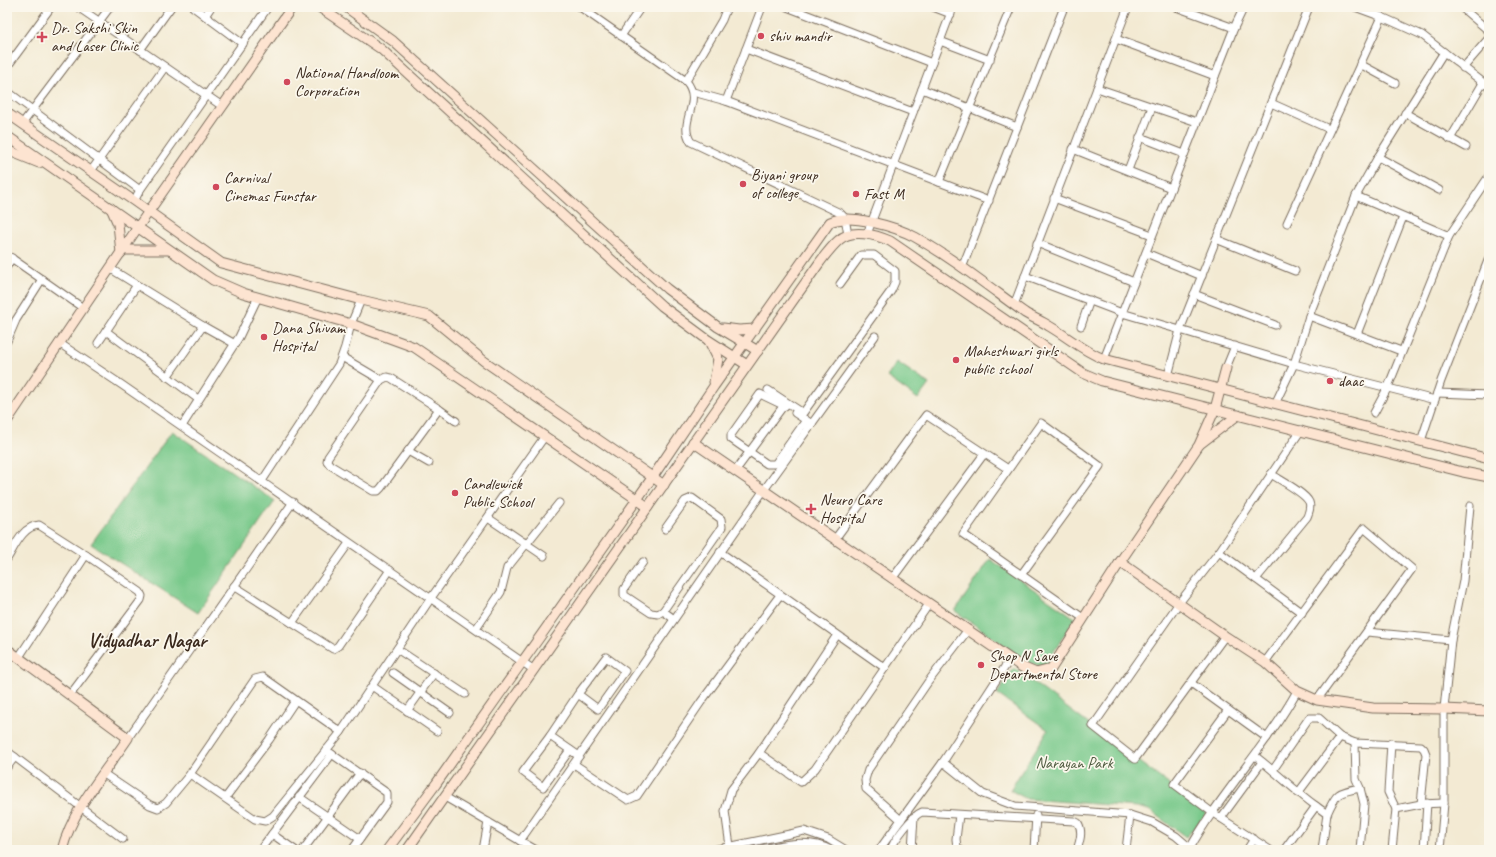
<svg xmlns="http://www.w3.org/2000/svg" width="1496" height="857" font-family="Caveat,sans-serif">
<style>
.green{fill:#79c98b;stroke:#5a7a54}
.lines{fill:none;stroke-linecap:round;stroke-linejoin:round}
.street-casing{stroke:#7b6d5d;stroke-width:9}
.secondary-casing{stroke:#7b6d5d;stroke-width:11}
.street{stroke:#fff;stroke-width:7}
.secondary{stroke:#fde4d1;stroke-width:9}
.poi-dot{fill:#d1495b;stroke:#fbf7ec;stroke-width:1.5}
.labels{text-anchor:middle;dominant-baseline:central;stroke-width:3.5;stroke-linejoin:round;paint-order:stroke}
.poi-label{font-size:16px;fill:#3b2a1e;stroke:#fbf7ec;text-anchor:start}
.park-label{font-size:16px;fill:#4e5a3f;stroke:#fbf7ec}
.district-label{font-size:20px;font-weight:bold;fill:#3b2a1e;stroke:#fbf7ec}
</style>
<rect width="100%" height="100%" fill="#fbf7ec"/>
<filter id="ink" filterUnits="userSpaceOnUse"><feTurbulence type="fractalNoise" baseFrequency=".025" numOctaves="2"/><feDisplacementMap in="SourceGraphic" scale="8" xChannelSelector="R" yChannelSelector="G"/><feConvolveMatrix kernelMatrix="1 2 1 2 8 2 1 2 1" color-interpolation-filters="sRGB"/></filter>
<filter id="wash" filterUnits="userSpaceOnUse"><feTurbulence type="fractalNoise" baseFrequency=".012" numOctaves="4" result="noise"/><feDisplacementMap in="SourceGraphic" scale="16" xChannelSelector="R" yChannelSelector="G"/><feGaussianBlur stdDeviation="0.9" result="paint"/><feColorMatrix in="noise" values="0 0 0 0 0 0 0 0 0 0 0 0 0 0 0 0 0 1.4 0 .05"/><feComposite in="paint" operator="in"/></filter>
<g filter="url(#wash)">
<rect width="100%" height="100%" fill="#f3ead3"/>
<!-- green -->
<g class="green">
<path d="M897 362 929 384 918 399 887 377Z"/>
<path d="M172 431 275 501 198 613 91 544Z"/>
<path d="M990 559 1075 618 1046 664 1040 666 1029 663 955 611Z"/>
<path d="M1014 668 1207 813 1186 837 1149 810 1137 807 1027 799 1010 790 1048 730 997 694Z"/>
</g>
</g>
<g filter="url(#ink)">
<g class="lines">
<!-- street casing -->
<g class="street-casing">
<g id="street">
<path d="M78 7 222 106"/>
<path d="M193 7 243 44"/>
<path d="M580 7 686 81C704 102 677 121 691 142L840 213 845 218 848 235"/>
<path d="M787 7 932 63"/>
<path d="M933 7 951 14"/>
<path d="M1176 7 1234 28"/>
<path d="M1355 7 1382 17 1422 35 1489 87"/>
<path d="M1461 7 1489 31"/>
<path d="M205 16 211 7"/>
<path d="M621 36 641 7"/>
<path d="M1116 39 1215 76"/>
<path d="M940 41 990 60"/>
<path d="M746 49 913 112"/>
<path d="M140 50 171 7"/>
<path d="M1360 64 1395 83"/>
<path d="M7 67 51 7"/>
<path d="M1463 68 1489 38"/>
<path d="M686 81 722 20 727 7"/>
<path d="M1097 88 1197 122"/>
<path d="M922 89 1017 127"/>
<path d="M7 91 140 190"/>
<path d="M693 92 726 101 762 7"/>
<path d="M726 101 989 201"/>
<path d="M1271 103 1329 129"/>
<path d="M1405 113 1466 147"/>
<path d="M22 124 110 7"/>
<path d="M1140 137 1184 154"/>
<path d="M1450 139 1483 83"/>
<path d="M1073 149 1171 188"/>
<path d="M1378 157 1439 190"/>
<path d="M1128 170 1152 107"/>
<path d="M91 171 165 67"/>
<path d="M939 182 1011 7"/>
<path d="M1356 196 1449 236"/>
<path d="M1054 198 1152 235"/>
<path d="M134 201 140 190 268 7"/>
<path d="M1287 223 1382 17"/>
<path d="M867 234 953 7"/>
<path d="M1216 239 1295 271"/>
<path d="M1037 243 1134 282"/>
<path d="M1146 253 1202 276"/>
<path d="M7 255 83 308"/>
<path d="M7 266 12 258"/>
<path d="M962 268 1064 7"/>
<path d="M111 269 203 326 167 377"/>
<path d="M1025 276 1122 313 1180 330 1294 364 1435 400"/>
<path d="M1194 294 1275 325"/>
<path d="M1014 305 1128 7"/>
<path d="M1309 316 1401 351"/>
<path d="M203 326 235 344"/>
<path d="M1081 326 1090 300"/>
<path d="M106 331 198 399"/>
<path d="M1357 334 1403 217"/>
<path d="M7 341 16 320 42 279"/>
<path d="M59 343 122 385 534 670"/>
<path d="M98 343 137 285"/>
<path d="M342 357 381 380"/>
<path d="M1104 359 1234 28 1244 7"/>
<path d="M1226 368 1235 346"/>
<path d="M1168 376 1180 330 1309 7"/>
<path d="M387 377 391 378 439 409 381 488 378 491H373L330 465 327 461 328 457 381 380Z"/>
<path d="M768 390 803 413 891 291 895 282V271L874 255H861L840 284"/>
<path d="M1437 393 1489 395"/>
<path d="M1275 404 1294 364 1309 316 1356 196 1378 157 1444 52"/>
<path d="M785 406 760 394 731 435V439L767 464H775L806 420"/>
<path d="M439 409 456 421"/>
<path d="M795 413 812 424"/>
<path d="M1374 413 1388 387 1449 236 1489 176"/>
<path d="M182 426 239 337 258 297"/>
<path d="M1301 430 1219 552 1302 613"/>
<path d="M1421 441 1441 381 1489 258"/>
<path d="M408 451 429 463"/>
<path d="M736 470 784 405"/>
<path d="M262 481 339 364 345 347 351 324 361 300"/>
<path d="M488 518 544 556"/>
<path d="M835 539 926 415 1008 469"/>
<path d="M720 552 885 668"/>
<path d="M1219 552 1179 603 1093 726 1135 759 1225 636"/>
<path d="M7 559C15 546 23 526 39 525L86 555 19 657"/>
<path d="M643 562 624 589V595L651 613 658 614 663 611 674 619"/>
<path d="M1021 575 1100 466 1041 423 963 534 1083 618"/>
<path d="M892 579 984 454"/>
<path d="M1256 579 1307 517C1309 512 1311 507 1309 502 1305 493 1280 480 1271 474"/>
<path d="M234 586 333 649 338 646 390 570"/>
<path d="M663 611 722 527 721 519 692 498 685 501 665 529"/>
<path d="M292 623 349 543"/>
<path d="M476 629 501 592 507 568 559 503"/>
<path d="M1367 632 1451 640"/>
<path d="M837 635 759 753 801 782 815 769 929 604"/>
<path d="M397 649 465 694"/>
<path d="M1265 662 1364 528 1412 569 1317 700"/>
<path d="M393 673 450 713"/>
<path d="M1191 683 1267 738"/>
<path d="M372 686 437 731"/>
<path d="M578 694 606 657 625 671 598 709 578 694 550 736 579 756"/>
<path d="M70 695 141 600 142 596 140 592 86 555"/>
<path d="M1228 710 1174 784 1213 813 1270 850"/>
<path d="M407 711 434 673"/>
<path d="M550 736 523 772 543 787 570 750"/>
<path d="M1340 737 1355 743 1421 746 1424 749 1426 754 1421 804"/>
<path d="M128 738 293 502"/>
<path d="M1391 743 1388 792 1396 809 1392 850"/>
<path d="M326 750 387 793V802L352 850"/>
<path d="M7 751 123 839"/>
<path d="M1255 756C1276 772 1294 790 1316 806"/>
<path d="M943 762 983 794 1015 806 1130 815 1152 822 1176 836 1190 848"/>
<path d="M574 764 628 800 637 796 701 702 780 595"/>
<path d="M7 767 15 757"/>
<path d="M1273 770 1309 718H1319L1340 737 1298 793"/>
<path d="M104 774 150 805 158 808 166 803 190 774 255 679 263 677 341 732"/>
<path d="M190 774 255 819 265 821 273 816 341 732 431 598 545 436"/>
<path d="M226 797 269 740 295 701"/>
<path d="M299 797 360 839"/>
<path d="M445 797 536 850"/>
<path d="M1396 809 1421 804 1444 803"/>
<path d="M1327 814C1336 793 1338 792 1360 788L1356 779 1355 743"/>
<path d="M959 815 956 839 957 847 960 850"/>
<path d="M1221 818 1262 762"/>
<path d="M901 820 866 789 865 780 868 770 928 682 967 631"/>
<path d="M272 834 295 850"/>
<path d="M520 841 764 490 875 336"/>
<path d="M730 846 725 811 731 790 759 753"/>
<path d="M260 850 332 754"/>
<path d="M303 850 360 773"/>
<path d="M483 850 488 822"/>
<path d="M713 850 804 831 828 839 846 850"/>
<path d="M755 850C782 846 806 837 831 850"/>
<path d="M879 850 943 762 1010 659"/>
<path d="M891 850C893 841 913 815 922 812L1074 821 1078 823C1083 831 1080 841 1077 850"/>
<path d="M912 850 914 817"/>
<path d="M1034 850 1036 815"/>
<path d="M1126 850 1130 815"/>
<path d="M1189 850C1220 794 1266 747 1297 691"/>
<path d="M1247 850 1254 839"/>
<path d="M1284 850 1316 806 1327 814 1322 850"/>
<path d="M1360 850 1364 804 1360 788"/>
<path d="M1424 850 1427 803"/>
<path d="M1440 850 1444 803V709L1451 640 1463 581 1470 506"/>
</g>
</g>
<!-- secondary casing -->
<g class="secondary-casing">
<g id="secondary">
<path d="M319 7 381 49 662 306 708 340 747 365"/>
<path d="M346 7 393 41 667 289 718 327 758 351"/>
<path d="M7 113 134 201 221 263 361 300 429 316 484 361 664 485"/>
<path d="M7 136 213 280 243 293 351 324 414 347 648 507"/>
<path d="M7 150 39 163"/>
<path d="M111 208 118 224 121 253"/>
<path d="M123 250H169"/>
<path d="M723 328 739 330 755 329"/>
<path d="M709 341 718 359 714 382"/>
<path d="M7 421 138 227 292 7"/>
<path d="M693 442 1022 667 1036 673 1051 669 1120 562 1199 445 1215 409 1226 368"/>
<path d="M1200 444 1238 415"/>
<path d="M1120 562 1225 636 1265 662 1297 691 1317 700 1373 708 1444 709 1489 711"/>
<path d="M7 649 128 738C104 774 73 808 62 850"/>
<path d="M387 850 436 784 652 478 714 386 830 222C850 213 896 227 915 237 954 259 989 287 1025 313 1033 318 1042 321 1049 326 1068 337 1083 351 1104 359L1489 459"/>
<path d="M407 850 820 262C826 254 832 246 839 240 852 228 876 235 890 241L1083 373 1102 381 1463 472 1489 477"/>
</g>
</g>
<!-- street -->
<use href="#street" class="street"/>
<!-- secondary -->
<use href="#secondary" class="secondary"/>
</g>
</g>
<!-- markers -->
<g class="poi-dot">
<circle cx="761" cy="36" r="4"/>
<path d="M40 31h4v4h4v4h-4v4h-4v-4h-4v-4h4z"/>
<circle cx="287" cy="82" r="4"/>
<circle cx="743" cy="184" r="4"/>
<circle cx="216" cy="187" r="4"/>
<circle cx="856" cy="194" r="4"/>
<circle cx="264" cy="337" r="4"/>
<circle cx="956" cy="360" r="4"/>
<circle cx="1330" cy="381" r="4"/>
<circle cx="455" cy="493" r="4"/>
<path d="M809 503h4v4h4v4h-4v4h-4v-4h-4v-4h4z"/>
<circle cx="981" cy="665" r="4"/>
</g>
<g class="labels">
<!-- poi labels -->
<g class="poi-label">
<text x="51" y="28">Dr. Sakshi Skin<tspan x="51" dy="18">and Laser Clinic</tspan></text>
<text x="769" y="36">shiv mandir</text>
<text x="295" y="73">National Handloom<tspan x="295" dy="18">Corporation</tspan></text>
<text x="751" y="175">Biyani group<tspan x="751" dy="18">of college</tspan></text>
<text x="224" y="178">Carnival<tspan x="224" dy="18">Cinemas Funstar</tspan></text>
<text x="864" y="194">Fast M</text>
<text x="272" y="328">Dana Shivam<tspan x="272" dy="18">Hospital</tspan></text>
<text x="964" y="351">Maheshwari girls<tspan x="964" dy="18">public school</tspan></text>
<text x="1338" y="381">daac</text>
<text x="463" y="484">Candlewick<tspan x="463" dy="18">Public School</tspan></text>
<text x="820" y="500">Neuro Care<tspan x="820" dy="18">Hospital</tspan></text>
<text x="989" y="656">Shop N Save<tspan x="989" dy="18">Departmental Store</tspan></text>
</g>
<!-- park labels -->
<g class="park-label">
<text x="1074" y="763">Narayan Park</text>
</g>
<!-- district labels -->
<g class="district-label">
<text x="147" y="640">Vidyadhar Nagar</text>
</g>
</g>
<!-- margin -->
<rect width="1496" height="857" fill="none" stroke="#fbf7ec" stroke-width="24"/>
</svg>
